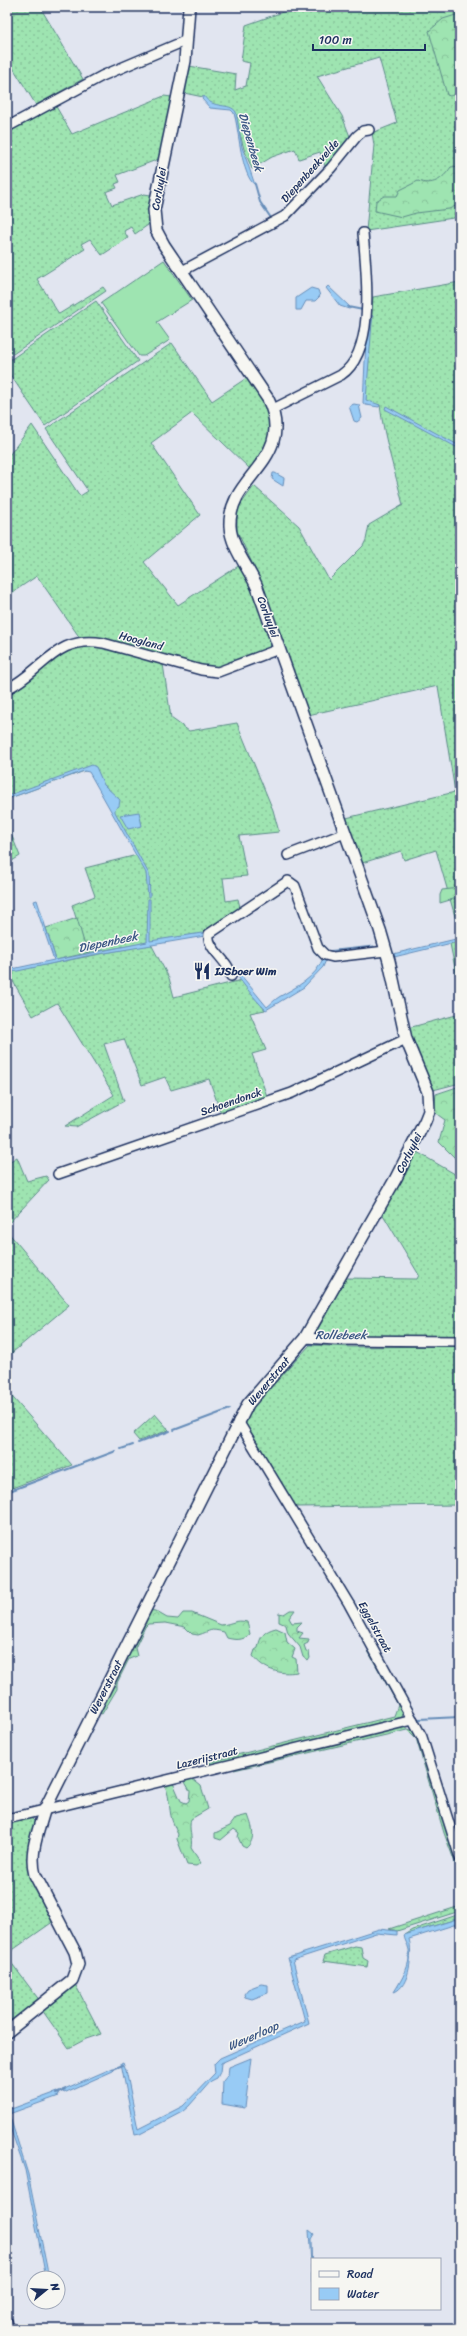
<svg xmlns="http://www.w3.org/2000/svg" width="467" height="2336" font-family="Sriracha,sans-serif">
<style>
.grass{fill:url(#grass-dots);stroke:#5c8a88}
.forest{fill:url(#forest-crowns);stroke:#5c8a88}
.pitch{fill:#9ee4b1;stroke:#5c8a88}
.water{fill:#98cbf5;stroke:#668db9}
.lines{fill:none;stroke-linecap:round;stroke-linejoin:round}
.stream{stroke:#668db9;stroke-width:2}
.minor-casing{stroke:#1b2f5e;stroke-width:12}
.tertiary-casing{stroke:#1b2f5e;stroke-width:14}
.minor{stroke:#f6f6f2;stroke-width:9}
.tertiary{stroke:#f6f6f2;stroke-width:11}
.labels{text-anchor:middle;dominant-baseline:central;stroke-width:3;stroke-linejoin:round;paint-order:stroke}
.street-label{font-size:11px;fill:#1b2f5e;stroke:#f6f6f2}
.poi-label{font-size:11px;font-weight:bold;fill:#1b2f5e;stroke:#f6f6f2;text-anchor:start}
.water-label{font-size:12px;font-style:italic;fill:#3a5684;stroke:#f6f6f2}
</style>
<defs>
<pattern id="grass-dots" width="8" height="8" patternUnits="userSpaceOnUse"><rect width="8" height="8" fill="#9ee4b1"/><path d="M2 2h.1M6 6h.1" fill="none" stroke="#88c49b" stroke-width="1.8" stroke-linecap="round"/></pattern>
<pattern id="forest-crowns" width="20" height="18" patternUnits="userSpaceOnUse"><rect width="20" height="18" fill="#9ee4b1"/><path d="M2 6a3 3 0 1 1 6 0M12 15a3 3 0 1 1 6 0" fill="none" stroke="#88c49b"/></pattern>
</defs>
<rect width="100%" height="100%" fill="#e1e5f0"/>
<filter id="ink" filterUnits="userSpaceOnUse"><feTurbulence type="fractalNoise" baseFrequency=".025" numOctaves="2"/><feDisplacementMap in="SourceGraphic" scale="8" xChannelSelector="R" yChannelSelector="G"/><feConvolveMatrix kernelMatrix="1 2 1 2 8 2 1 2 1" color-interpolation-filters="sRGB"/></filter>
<g filter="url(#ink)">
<!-- grass -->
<g class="grass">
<path d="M7 7H40L83 79 36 105 7 58Z"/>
<path d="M297 7H460V217L366 231 374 145 372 133 397 123 379 58 317 76 342 116 351 139 326 169 320 152 299 159 295 149 272 157 252 169 244 149 233 109 210 107 203 97 184 93 189 66 236 74 235 90 246 86 250 63 241 61 246 25Z"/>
<path d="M164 96 172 97 159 159 117 175 120 182 115 184 117 188 106 192 112 205 144 194 151 195 148 225 135 234 131 227 124 231 128 238 102 255 90 239 81 244 85 249 37 279 59 314 103 287 106 291 13 354 7 352V131L54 103 72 134Z"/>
<path d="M460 282V934L436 850 404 860 401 851 362 863 346 818 455 792 438 686 308 715 262 584 237 531V515L239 507 254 486 299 526 329 580 363 546 366 540 369 525 403 505C395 471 384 439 380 405L364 403 373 297Z"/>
<path d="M96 301 138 361 45 426 7 370V362Z"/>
<path d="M172 343 212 401 248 377C261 396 276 416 269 441 266 451 256 462 251 470L192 413 151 443 200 515 144 562 178 605 240 565 251 586 271 641V648L221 669 202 667 90 637 80 638 37 576 7 596V458L32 425 80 496 88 491 46 429Z"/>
<path d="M95 644 163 664 171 718 189 731 237 723 273 810 279 832 239 836 247 876 223 878 226 901 238 899 240 907 205 933 87 953 72 905 95 896 85 868 137 855 90 769 7 799V693L70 649Z"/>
<path d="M7 824 20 856 7 864Z"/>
<path d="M460 941V987H459L450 944Z"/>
<path d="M151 944 169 978 174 997 242 980 265 1010 250 1013 266 1050 252 1054 268 1099 222 1116 209 1079 171 1090 165 1077 142 1085 124 1039 104 1044 124 1101 76 1127 65 1126 114 1095 57 1003 33 1016 7 971 12 969 13 971Z"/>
<path d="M460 1014V1083L433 1090 408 1028Z"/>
<path d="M417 1152 460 1177V1340L313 1338 346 1278 417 1279 419 1275 382 1213Z"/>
<path d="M17 1157 27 1181 46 1176 49 1180 7 1225V1163Z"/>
<path d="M7 1231 69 1305 7 1357Z"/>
<path d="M310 1345 351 1347 460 1346V1505L295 1507 245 1424 253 1407Z"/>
<path d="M7 1391 72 1465 7 1490Z"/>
<path d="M155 1414 169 1430 139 1441 133 1434Z"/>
<path d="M371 1650 404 1711 402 1717 397 1721 209 1767 208 1762 394 1716 398 1705 368 1651Z"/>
<path d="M403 1727 416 1732 460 1865V1876L444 1833 416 1738 408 1730 234 1770V1767Z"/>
<path d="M30 1817 36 1823 29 1868 54 1921 7 1954V1823Z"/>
<path d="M460 1906V1911L397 1931 389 1929Z"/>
<path d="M460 1914V1918L404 1935 412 1930Z"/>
<path d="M355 1946 361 1947 363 1958 368 1961 367 1967 323 1961 325 1955Z"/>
<path d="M7 1957 40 2001 7 2027Z"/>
<path d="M75 1984 101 2034 86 2039 69 2048 42 2010Z"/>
</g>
<!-- forest -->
<g class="forest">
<path d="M458 7H460V92L450 96 447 95 429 31 443 19 459 14Z"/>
<path d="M460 166V204L449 209 416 213 402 217 375 211 376 201 384 196H397L400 190 418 181C433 186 442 180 451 167Z"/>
<path d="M460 888V897L440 903V895L442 890Z"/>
<path d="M77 918 87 953 56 960 46 928Z"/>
<path d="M460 1086V1163L439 1142 445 1120 434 1112 436 1094Z"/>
<path d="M149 1610 155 1611 167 1618 178 1619 183 1613H192L221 1625C232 1624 236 1619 247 1622L250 1634C243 1641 235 1640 227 1638L224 1632C208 1628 212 1631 198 1635L192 1634 185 1627 165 1623 148 1624 145 1627 135 1648 137 1656 129 1659 117 1683V1689L102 1714 97 1712Z"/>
<path d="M290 1610H295L289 1618 292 1623 302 1622 297 1627V1631L303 1633 299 1638 309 1639 308 1643 304 1645 306 1651 309 1652 310 1658 308 1661 303 1657 300 1647 288 1633 286 1625 279 1622V1613L284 1614Z"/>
<path d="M276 1628 285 1632 287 1642 295 1649 292 1657 296 1659 297 1672C280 1675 264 1670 253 1656L255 1650 258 1648C260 1636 264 1631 276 1628Z"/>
<path d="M191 1778 201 1786 208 1809 191 1819C188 1829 193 1838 191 1848L201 1863 196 1866 187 1865 177 1839 178 1834C175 1830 176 1829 174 1825 168 1813 171 1798 165 1786L168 1782 173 1783 181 1801 186 1803 189 1801 190 1791 185 1782Z"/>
<path d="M248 1815C252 1826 257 1839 246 1848L242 1846 238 1837 239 1833 234 1829 221 1840 215 1838V1833L230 1826 236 1818Z"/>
</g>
<!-- pitch -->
<path class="pitch" d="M164 260 192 300 157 322 170 340 144 356H139L101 303Z"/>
<!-- water -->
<g class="water">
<path d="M204 96C213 110 230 102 236 112L242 147 255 185C241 175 239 130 234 113L231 110 210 108 202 99Z"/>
<path d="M328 286 351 308 349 309 340 306 326 288Z"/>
<path d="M311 288 318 290 320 296 315 301H306L301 310H296V298Z"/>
<path d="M370 315 373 316 372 323 366 400 380 405 379 407 366 405 363 403 366 340Z"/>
<path d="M354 404 359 405 362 418 357 422 354 421 349 406Z"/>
<path d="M386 406 460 446V449L385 409Z"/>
<path d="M273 473H275L284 478 283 486 272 479Z"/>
<path d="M92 765 96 767 104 785 120 800 119 806 115 809V812L149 874 150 897H148L146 873 89 772 84 771 7 799V796Z"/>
<path d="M139 812 142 826 128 829 120 815Z"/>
<path d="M148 899H150V941L202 933 205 936 87 956 13 972 12 969 54 960 34 901 37 900 56 960 147 942Z"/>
<path d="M212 935 222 952 267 1007C271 1004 274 1000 279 997 296 987 316 978 323 958L326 960 323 967 304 987 266 1010C254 1000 217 951 212 935Z"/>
<path d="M460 938V941L394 957 393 954Z"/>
<path d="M374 946 375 948 334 953 326 951Z"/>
<path d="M460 1918V1923L409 1939C413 1953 410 1987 394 1992 402 1979 411 1965 409 1950 408 1944 404 1940 404 1935Z"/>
<path d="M379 1929 397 1931V1935L376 1933 293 1960 309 2023 221 2063 220 2072 217 2078 211 2081 189 2106 182 2112 140 2134 135 2135 121 2063 123 2062 126 2070 138 2129 183 2106 215 2073 214 2064 220 2058 305 2021 288 1958Z"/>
<path d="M261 1984 268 1985V1993L252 1999 245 1997 244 1994 248 1989Z"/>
<path d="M251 2058 245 2108 222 2104 223 2081 228 2075 229 2067Z"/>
<path d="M113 2068 115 2069 113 2071 64 2093 62 2090Z"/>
<path d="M57 2092 59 2096 9 2114 28 2174 49 2278H46L25 2170 7 2119V2109L14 2108Z"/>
<path d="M309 2230 314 2234 311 2239 312 2283Z"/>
</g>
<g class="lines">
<!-- stream -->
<g class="stream">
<path d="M255 184 260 202 271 218"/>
<path d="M348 307 363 310"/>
<path d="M309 1344H333"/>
<path d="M284 1371 302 1351"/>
<path d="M174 1430 230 1409"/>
<path d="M138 1443 170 1431"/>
<path d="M121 1449 133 1445"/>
<path d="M7 1492 116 1451"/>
<path d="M419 1719 460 1717"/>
<path d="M113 2069 123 2065"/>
<path d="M56 2094 65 2090"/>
</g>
<!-- minor casing -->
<g class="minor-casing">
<g id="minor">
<path d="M7 127 102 76 187 40"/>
<path d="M182 271 285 216 331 168 357 136 363 131 369 130"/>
<path d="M273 409 341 375C377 351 366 270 363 233"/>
<path d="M7 689C43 671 57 634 103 643L201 670 218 672 279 649"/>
<path d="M288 855 345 833"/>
<path d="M231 976C230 961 206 949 209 934L288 881 295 886 318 948 325 955 333 957 386 951"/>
<path d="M58 1174 292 1093 406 1039"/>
<path d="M305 1338 335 1340 460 1341"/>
<path d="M238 1421 349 1604 422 1737 460 1858"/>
<path d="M7 1819 413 1720"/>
<path d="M7 2321 9 2329"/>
</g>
</g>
<!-- tertiary casing -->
<g class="tertiary-casing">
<path id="tertiary" d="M7 2032 72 1980 78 1964 75 1952 35 1875C29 1853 38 1832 44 1811L248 1404 305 1338 396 1178 425 1121 429 1111 428 1092 406 1039 389 961 380 930 257 587C249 568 231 547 230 526 228 475 297 460 268 399L164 245 156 230 154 210 185 61 189 7"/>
</g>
<!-- minor -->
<use href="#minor" class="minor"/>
<!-- tertiary -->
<use href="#tertiary" class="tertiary"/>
</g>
</g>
<!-- icons -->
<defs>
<g id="restaurant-bare" transform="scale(1.38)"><path d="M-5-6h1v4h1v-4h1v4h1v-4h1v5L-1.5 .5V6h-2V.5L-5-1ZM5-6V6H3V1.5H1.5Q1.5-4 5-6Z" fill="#1b2f5e" stroke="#f6f6f2" stroke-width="2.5" paint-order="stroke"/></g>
</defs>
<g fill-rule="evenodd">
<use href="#restaurant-bare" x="202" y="971"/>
</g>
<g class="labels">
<!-- street labels -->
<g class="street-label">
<text transform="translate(310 171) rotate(-48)">Diepenbeekvelde</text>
<text transform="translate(159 189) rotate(-80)">Corluylei</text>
<text transform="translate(268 617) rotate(70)">Corluylei</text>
<text transform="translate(141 641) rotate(15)">Hoogland</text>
<text transform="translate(231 1102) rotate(-19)">Schoendonck</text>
<text transform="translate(409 1153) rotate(-63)">Corluylei</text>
<text transform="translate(269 1381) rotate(-50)">Weverstraat</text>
<text transform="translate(375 1627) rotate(61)">Eggelstraat</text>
<text transform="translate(106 1687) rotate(-63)">Weverstraat</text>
<text transform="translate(207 1758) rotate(-14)">Lazerijstraat</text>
</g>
<!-- poi labels -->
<g class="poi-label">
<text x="215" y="971">IJSboer Wim</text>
</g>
<!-- water labels -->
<g class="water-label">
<text transform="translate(251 142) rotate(74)">Diepenbeek</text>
<text transform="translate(108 942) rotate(-12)">Diepenbeek</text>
<text x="341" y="1335">Rollebeek</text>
<text transform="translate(253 2036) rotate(-24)">Weverloop</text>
</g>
</g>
<!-- margin -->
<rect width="467" height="2336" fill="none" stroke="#f6f6f2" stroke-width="24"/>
<rect x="12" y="12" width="443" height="2312" fill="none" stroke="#1b2f5e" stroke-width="1.5" filter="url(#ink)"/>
<!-- legend -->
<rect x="311" y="2258" width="130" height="52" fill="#f6f6f2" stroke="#9ea6b7"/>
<rect x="319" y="2271" width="20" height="6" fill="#f6f6f2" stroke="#9ea6b7"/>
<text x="347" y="2278" font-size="12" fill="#1b2f5e">Road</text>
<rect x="319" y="2288" width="20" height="12" fill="#98cbf5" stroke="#9ea6b7"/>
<text x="347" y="2298" font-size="12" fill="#1b2f5e">Water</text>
<!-- north arrow -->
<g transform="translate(46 2290) rotate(72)"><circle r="19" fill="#f6f6f2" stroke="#9ea6b7"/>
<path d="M0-3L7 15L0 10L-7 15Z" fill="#1b2f5e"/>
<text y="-6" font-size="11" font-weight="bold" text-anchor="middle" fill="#1b2f5e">N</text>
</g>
<!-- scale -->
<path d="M313 44v6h112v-6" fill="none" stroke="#1b2f5e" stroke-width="2"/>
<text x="319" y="44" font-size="12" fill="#1b2f5e" stroke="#f6f6f2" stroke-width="3" paint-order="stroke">100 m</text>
</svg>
